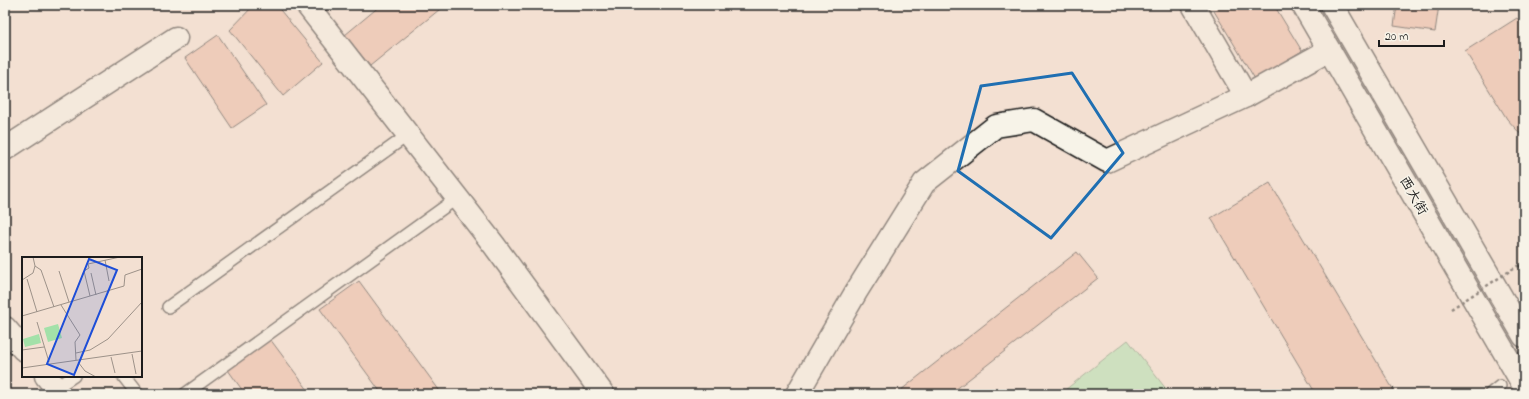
<svg xmlns="http://www.w3.org/2000/svg" width="1529" height="399" font-family="'Indie Flower','LXGW WenKai TC',sans-serif">
<style>
.pitch{fill:#a3e1a9;stroke:#607e62}
.building{fill:#e9b39d;stroke:#1c1c1c}
.lines{fill:none;stroke-linecap:round;stroke-linejoin:round}
.service-casing{stroke:#1c1c1c;stroke-width:14}
.minor-casing{stroke:#1c1c1c;stroke-width:25}
.secondary-casing{stroke:#1c1c1c;stroke-width:25}
.path{stroke:#1c1c1c;stroke-width:2.5;stroke-dasharray:3 3;stroke-linecap:butt}
.service{stroke:#f7f3e8;stroke-width:11}
.minor{stroke:#f7f3e8;stroke-width:22}
.secondary{stroke:#f7f3e8;stroke-width:22}
.path-bridge{stroke:#1c1c1c;stroke-width:2.5;stroke-dasharray:3 3;stroke-linecap:butt}
.marked{fill:none;stroke:#1f6fb2;stroke-width:3;stroke-linejoin:round}
.labels{text-anchor:middle;dominant-baseline:central;stroke-width:3;stroke-linejoin:round;paint-order:stroke}
.street-label{font-size:14px;fill:#1c1c1c;stroke:#f7f3e8}
.inset-road{fill:none;stroke:#9d9289;stroke-width:1}
.view{fill:#1d4ed8;fill-opacity:0.15;stroke:#1d4ed8;stroke-width:2}
.inset-edge{fill:none;stroke:#1c1c1c;stroke-width:2}
</style>
<rect width="100%" height="100%" fill="#f3e0d2"/>
<filter id="ink" filterUnits="userSpaceOnUse"><feTurbulence type="fractalNoise" baseFrequency=".025" numOctaves="2"/><feDisplacementMap in="SourceGraphic" scale="8" xChannelSelector="R" yChannelSelector="G"/><feConvolveMatrix kernelMatrix="1 2 1 2 8 2 1 2 1" color-interpolation-filters="sRGB"/></filter>
<g filter="url(#ink)">
<!-- pitch -->
<path class="pitch" d="M1128 340 1170 394H1060Z"/>
<!-- building -->
<g class="building">
<path d="M254 5H276L323 62 283 96 230 30Z"/>
<path d="M381 5H445L370 66 345 35Z"/>
<path d="M1224 5H1274L1302 51 1255 79 1214 11Z"/>
<path d="M1397 5H1439L1435 32 1394 26Z"/>
<path d="M1517 18 1524 26V138L1507 119 1465 51Z"/>
<path d="M218 35 266 105 232 128 185 58Z"/>
<path d="M1270 183 1396 394H1316L1211 218Z"/>
<path d="M1077 252 1098 278 950 394H896Z"/>
<path d="M359 281 442 394H382L320 309Z"/>
<path d="M270 339 311 394H245L228 370Z"/>
</g>
<g class="lines">
<!-- service casing -->
<g class="service-casing">
<g id="service">
<path d="M168 307 408 135"/>
<path d="M123 376 137 394"/>
<path d="M56 388 74 376"/>
<path d="M185 394 457 198"/>
<path d="M1490 394 1500 386"/>
</g>
</g>
<!-- minor casing -->
<g class="minor-casing">
<g id="minor">
<path d="M307 5 494 245 603 394"/>
<path d="M1193 5 1246 96"/>
<path d="M5 149 176 38"/>
<path d="M5 328 23 349"/>
<path d="M46 376 56 388"/>
<path d="M797 394 856 292 924 183 996 126 1034 120 1107 161 1246 96 1329 50"/>
</g>
</g>
<!-- secondary casing -->
<g class="secondary-casing">
<g id="secondary">
<path d="M1303 5 1524 386"/>
<path d="M1332 5 1524 336"/>
</g>
</g>
<!-- path -->
<path class="path" d="M1519 265 1524 274"/>
<!-- service -->
<use href="#service" class="service"/>
<!-- minor -->
<use href="#minor" class="minor"/>
<!-- secondary -->
<use href="#secondary" class="secondary"/>
<!-- path-bridge -->
<path class="path-bridge" d="M1451 309 1519 265"/>
</g>
</g>
<!-- marked area -->
<path d="M0 0H1529V399H0ZM1072 73 1123 153 1051 238 958 171 981 86Z" fill="#f3e0d2" fill-opacity=".55" fill-rule="evenodd"/>
<path class="marked" d="M1072 73 1123 153 1051 238 958 171 981 86Z"/>
<g class="labels">
<!-- street labels -->
<g class="street-label">
<text transform="translate(1413 196) rotate(60)">西大街</text>
</g>
</g>
<!-- overview -->
<g transform="translate(22 257)">
<rect width="120" height="120" fill="#f3e0d2"/>
<path d="M36 67 40 81 26 85 22 71ZM17 77 19 86 3 90 1 82Z" fill="#a3e1a9"/>
<path class="inset-road" d="M83 3 87 24M13 9 19 13 32 50M37 14 47 45M69 16 74 38M5 22 15 55M0 23 11 16 13 9 11 0M68 39 62 14 67 11 66 7 98 0M39 48 58 78 53 85 54 103M0 59 102 29 103 18 120 12M15 65 27 105M0 93 22 90M54 96 68 93 86 82 120 45M110 97 114 117M89 100 93 116M56 105 63 114 74 120M0 111 120 94"/>
<path class="view" d="M67 2 95 13 52 118 25 107Z"/>
<rect width="120" height="120" class="inset-edge"/>
</g>
<!-- margin -->
<rect width="1529" height="399" fill="none" stroke="#f7f3e8" stroke-width="20"/>
<rect x="10" y="10" width="1509" height="379" fill="none" stroke="#1c1c1c" stroke-width="1.5" filter="url(#ink)"/>
<!-- scale -->
<path d="M1379 40v6h65v-6" fill="none" stroke="#1c1c1c" stroke-width="2"/>
<text x="1385" y="40" font-size="12" fill="#1c1c1c" stroke="#f7f3e8" stroke-width="3" paint-order="stroke">20 m</text>
</svg>
